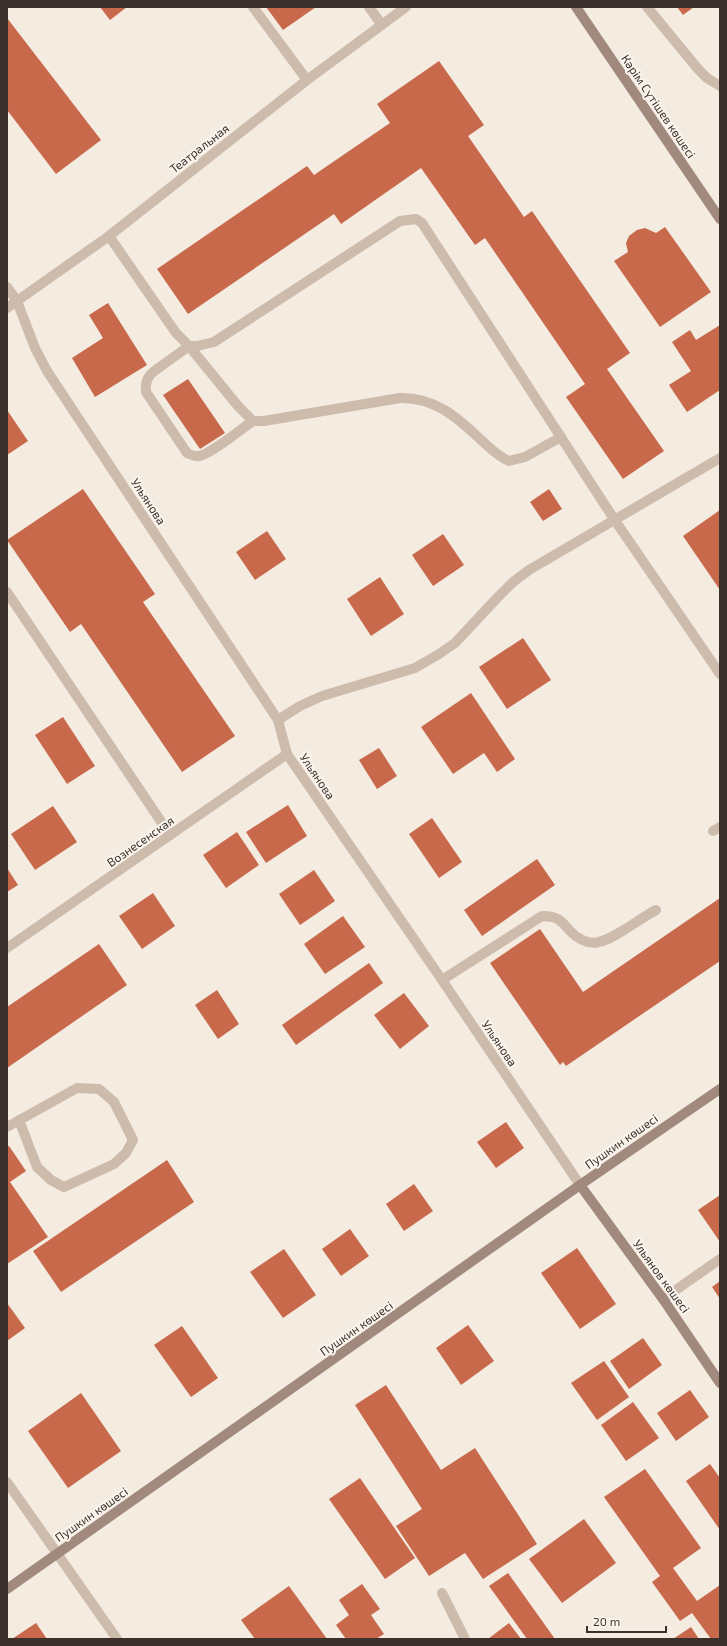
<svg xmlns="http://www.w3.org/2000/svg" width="727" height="1646" font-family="'Exo 2',sans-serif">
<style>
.building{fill:#c8694b}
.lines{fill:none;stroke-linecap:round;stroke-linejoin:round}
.lane{stroke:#cdbbac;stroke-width:10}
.street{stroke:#cdbbac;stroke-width:10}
.secondary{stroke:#a18a7d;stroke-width:10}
.labels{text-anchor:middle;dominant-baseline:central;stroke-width:4;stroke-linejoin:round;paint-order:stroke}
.street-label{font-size:12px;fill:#3b302b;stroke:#fbf5ee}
</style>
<rect width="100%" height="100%" fill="#f4ebe1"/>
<!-- building -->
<g class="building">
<path d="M100 7H127L110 20Z"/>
<path d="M266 7H316L283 30Z"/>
<path d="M677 7H694L683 15Z"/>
<path d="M7 18 101 140 56 174 7 110Z"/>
<path d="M439 61 484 125 468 136 524 217 532 211 630 353 607 369 664 451 623 479 566 397 585 384 485 238 475 245 421 168 341 224 334 214 188 314 157 269 307 166 314 175 390 123 377 104Z"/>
<path d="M665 227 711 292 660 327 614 261 628 252 626 243 629 236 637 230 645 228 656 233Z"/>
<path d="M108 303 147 365 95 397 72 358 103 338 89 315Z"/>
<path d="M720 325V390L687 412 669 385 691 371 672 342 690 330 696 340Z"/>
<path d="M188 379 225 433 200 449 163 395Z"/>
<path d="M7 410 28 441 7 455Z"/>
<path d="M83 489 155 594 143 602 235 736 182 772 81 624 70 632 7 540Z"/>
<path d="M549 489 562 509 543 521 530 502Z"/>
<path d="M720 510V590L683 536Z"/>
<path d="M267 531 286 559 255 580 236 552Z"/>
<path d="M443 534 464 565 433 586 412 555Z"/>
<path d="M380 577 404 614 371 636 347 599Z"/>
<path d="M523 638 551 680 507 709 479 667Z"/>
<path d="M471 693 515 759 497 772 484 753 453 774 421 727Z"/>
<path d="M63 717 95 766 67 784 35 735Z"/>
<path d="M379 748 397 776 377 789 359 760Z"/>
<path d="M288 805 307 836 266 863 246 832Z"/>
<path d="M53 806 77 842 35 870 11 834Z"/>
<path d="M432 818 462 862 439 878 409 834Z"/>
<path d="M237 832 259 865 226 888 203 855Z"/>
<path d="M537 859 555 885 482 936 464 910Z"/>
<path d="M7 868 18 885 7 892Z"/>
<path d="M314 870 335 901 300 925 279 894Z"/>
<path d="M153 893 175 926 142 949 119 916Z"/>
<path d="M720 898V961L566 1066 563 1062 560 1065 490 963 540 929 583 992Z"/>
<path d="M343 916 365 947 325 974 304 944Z"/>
<path d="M99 944 127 985 7 1068V1007Z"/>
<path d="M369 963 383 983 296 1045 282 1025Z"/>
<path d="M217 990 239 1024 218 1039 195 1005Z"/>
<path d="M404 993 429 1026 400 1049 374 1015Z"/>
<path d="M506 1122 524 1148 496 1168 477 1142Z"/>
<path d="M9 1146 26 1171 10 1182 48 1237 7 1264V1147Z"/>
<path d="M167 1160 194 1202 61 1292 33 1251Z"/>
<path d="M414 1184 433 1211 404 1231 386 1204Z"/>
<path d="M720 1195V1242L698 1210Z"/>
<path d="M350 1229 369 1256 341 1276 322 1249Z"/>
<path d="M577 1248 616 1304 580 1329 541 1273Z"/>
<path d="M284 1249 316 1295 283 1318 250 1272Z"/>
<path d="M720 1281V1299L712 1287Z"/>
<path d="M7 1303 25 1328 7 1341Z"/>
<path d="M468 1325 494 1361 461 1385 436 1348Z"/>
<path d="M182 1326 218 1378 191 1397 154 1345Z"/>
<path d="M643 1338 662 1365 629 1389 610 1361Z"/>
<path d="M604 1361 629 1397 597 1420 571 1383Z"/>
<path d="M386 1385 441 1470 475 1448 537 1544 483 1579 465 1553 429 1576 396 1526 422 1509 355 1405Z"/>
<path d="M690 1390 709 1417 676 1441 657 1413Z"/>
<path d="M81 1393 121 1451 68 1488 28 1431Z"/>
<path d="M633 1402 659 1438 626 1461 601 1425Z"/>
<path d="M710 1464 720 1478V1530L686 1481Z"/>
<path d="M645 1469 701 1548 673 1568 697 1601 720 1585V1639H711L692 1613 680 1621 652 1582 660 1576 604 1497Z"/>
<path d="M360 1478 415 1558 385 1579 329 1499Z"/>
<path d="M584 1519 616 1563 562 1603 529 1559Z"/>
<path d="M508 1573 555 1639H527L489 1586Z"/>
<path d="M362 1584 380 1609 371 1615 384 1634 376 1639H346L336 1625 349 1615 339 1600Z"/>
<path d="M289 1586 327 1639H255L241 1620Z"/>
<path d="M36 1623 47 1639H12Z"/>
<path d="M509 1623 521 1639H488Z"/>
<path d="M691 1627 699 1639H673Z"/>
</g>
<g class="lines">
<!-- lane -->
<g class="lane">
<path d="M253 7 307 80"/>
<path d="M369 7 382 25"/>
<path d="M647 7 698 69 707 78 720 86"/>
<path d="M109 236 176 333 189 346 238 406 253 421H264L400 398C434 397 457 417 480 439 489 447 497 456 509 461L525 457 561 437"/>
<path d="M253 421C241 429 211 454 199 456 194 457 191 455 187 453L146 392C145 383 147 377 153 372L189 346H197L214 342 400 221 416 219 422 223 614 519 720 674"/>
<path d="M7 592 170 835"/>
<path d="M278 720 300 706 322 696 415 668 439 654 455 643 497 598 513 582 529 570 720 458"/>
<path d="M713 831 720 827"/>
<path d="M442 980 542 916C557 916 561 920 570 931 590 951 604 942 624 930 635 923 645 916 656 910"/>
<path d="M7 1127 77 1088 99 1089 114 1102 133 1140 126 1153 114 1164 64 1187 51 1180 37 1167 19 1120"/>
<path d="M663 1299 720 1259"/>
</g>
<!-- street -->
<g class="street">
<path d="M7 287 17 301 35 348 47 371 278 720 287 754 442 980 580 1185"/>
<path d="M7 308 109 236 307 80 406 7"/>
<path d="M7 948 287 754"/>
<path d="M7 1482 117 1639"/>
<path d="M442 1593 465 1639"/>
</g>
<!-- secondary -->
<g class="secondary">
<path d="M576 7 720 219"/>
<path d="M580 1185 663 1299 720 1383"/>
<path d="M7 1589 580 1185 720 1089"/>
</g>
</g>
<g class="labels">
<!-- street labels -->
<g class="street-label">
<text transform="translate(659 106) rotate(56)">Кәрім Сүтішев көшесі</text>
<text transform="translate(199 148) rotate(-38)">Театральная</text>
<text transform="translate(149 501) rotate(57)">Ульянова</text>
<text transform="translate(318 776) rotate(56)">Ульянова</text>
<text transform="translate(140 841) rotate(-35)">Вознесенская</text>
<text transform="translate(500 1043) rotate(56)">Ульянова</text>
<text transform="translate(621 1141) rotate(-35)">Пушкин көшесі</text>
<text transform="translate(662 1276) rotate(54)">Ульянов көшесі</text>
<text transform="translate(356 1328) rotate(-35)">Пушкин көшесі</text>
<text transform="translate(91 1514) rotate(-35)">Пушкин көшесі</text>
</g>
</g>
<!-- border -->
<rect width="727" height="1646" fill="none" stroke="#3b302b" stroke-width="16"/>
<!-- scale -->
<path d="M587 1626v6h79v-6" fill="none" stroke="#3b302b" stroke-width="2"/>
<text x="593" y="1626" font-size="12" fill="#3b302b" stroke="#fbf5ee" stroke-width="3" paint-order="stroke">20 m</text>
</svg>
